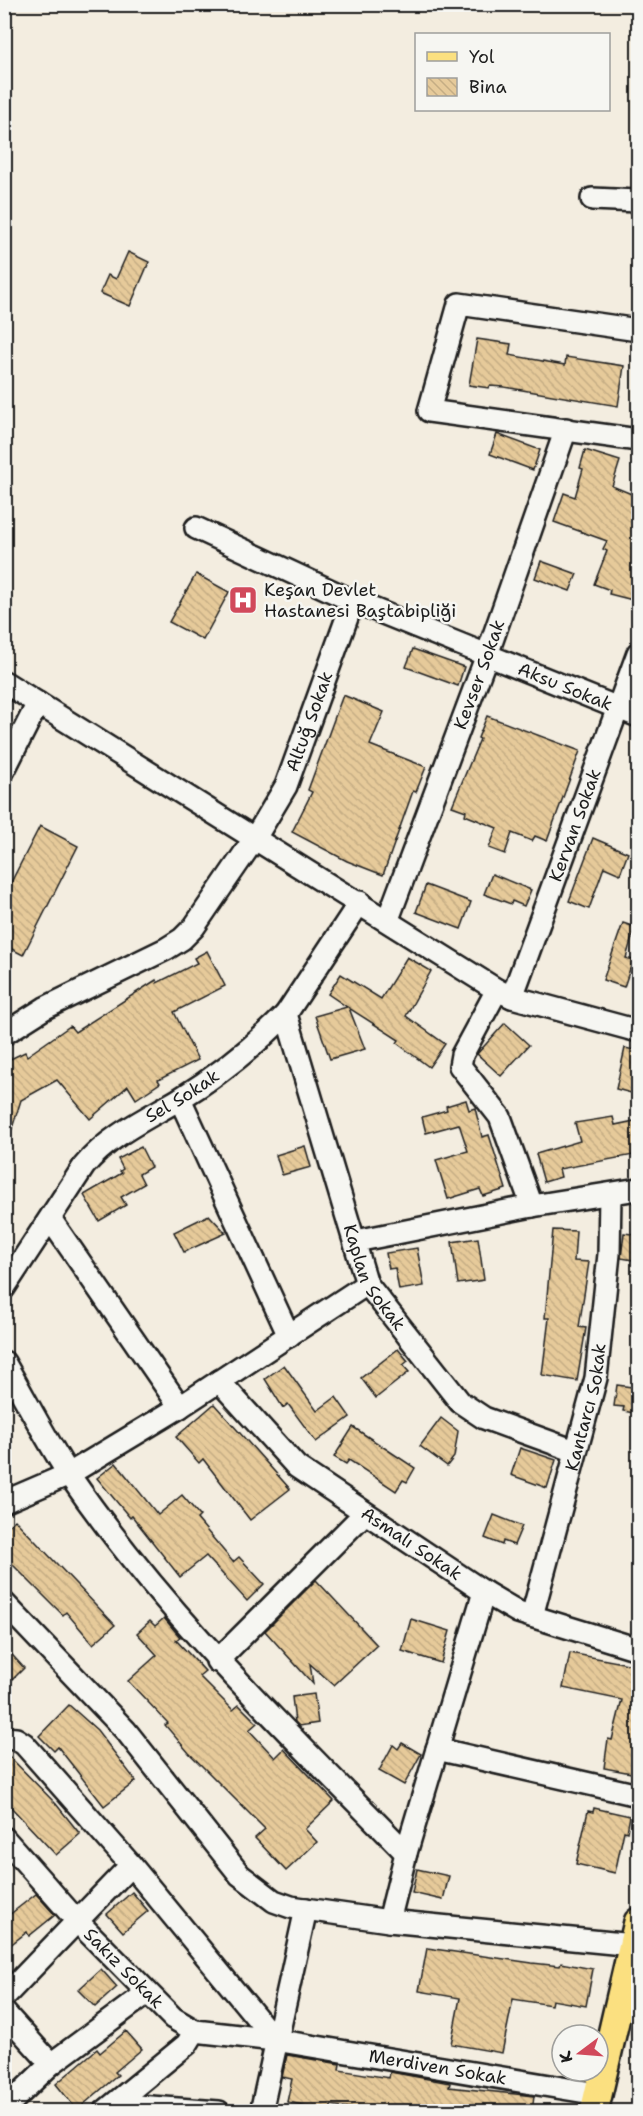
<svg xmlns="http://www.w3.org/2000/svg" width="643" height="2116" font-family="'Shantell Sans',sans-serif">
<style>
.building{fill:url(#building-back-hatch);stroke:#1c1c1c;stroke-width:1.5}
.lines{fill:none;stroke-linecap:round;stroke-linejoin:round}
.minor-casing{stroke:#1c1c1c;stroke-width:26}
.major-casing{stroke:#1c1c1c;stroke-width:32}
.minor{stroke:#f6f6f2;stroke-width:21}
.major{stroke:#fbe080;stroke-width:27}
.labels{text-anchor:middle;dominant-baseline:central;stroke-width:5;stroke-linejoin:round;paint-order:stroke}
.poi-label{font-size:18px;fill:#1c1c1c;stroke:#f6f6f2;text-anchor:start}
.street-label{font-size:18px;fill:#1c1c1c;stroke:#f6f6f2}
</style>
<defs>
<pattern id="building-back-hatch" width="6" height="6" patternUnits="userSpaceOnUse" patternTransform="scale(1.5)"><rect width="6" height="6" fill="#e6ca9a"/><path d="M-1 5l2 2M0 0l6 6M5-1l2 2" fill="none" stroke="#c5ad84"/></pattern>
</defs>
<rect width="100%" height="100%" fill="#f3ede0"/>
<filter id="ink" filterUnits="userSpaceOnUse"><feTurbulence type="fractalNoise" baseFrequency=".0167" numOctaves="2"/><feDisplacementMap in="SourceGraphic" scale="12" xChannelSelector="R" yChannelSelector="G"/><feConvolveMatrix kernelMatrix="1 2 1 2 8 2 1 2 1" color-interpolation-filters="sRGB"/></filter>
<g filter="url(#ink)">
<!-- building -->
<g class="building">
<path d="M128 252 149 262 130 306 100 293 108 275 116 279Z"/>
<path d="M477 339 511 344 509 355 565 365 566 357 624 366 618 406 504 387 490 386 489 388 469 385Z"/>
<path d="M497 434 540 450 533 470 490 454Z"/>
<path d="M585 450 620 461 612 486 639 497V585L633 600 609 594 610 590 594 584 607 551 603 549 607 541 554 522 564 493 575 497 583 469 580 468Z"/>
<path d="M541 561 577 574 570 591 535 578Z"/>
<path d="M196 574 229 592 203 640 169 622Z"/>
<path d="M413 649 464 667 458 686 406 667Z"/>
<path d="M343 695 384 712 370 745 426 767 416 792 413 791 383 875 347 861 292 832 312 792 308 790Z"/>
<path d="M487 716 580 751 547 841 535 836 532 841 512 833 505 854 489 848 497 828 465 815 466 811 452 806 480 739 478 738Z"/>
<path d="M40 826 78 846 23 955 4 945V896Z"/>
<path d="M593 838 628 853 620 874 604 867 589 909 569 901Z"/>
<path d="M492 874 531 890 524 906 512 901 511 904 484 894Z"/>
<path d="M426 885 471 902 461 929 416 912Z"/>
<path d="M623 923 635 927 626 958 633 960 624 987 603 980Z"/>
<path d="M207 951 225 986 174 1012 198 1060 158 1080 160 1083 136 1099 128 1086 90 1119 57 1080 21 1100 8 1141H4V1062L25 1052 27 1056 70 1026 75 1032 156 980 157 983 197 963 194 958Z"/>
<path d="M407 957 431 971 406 1016 445 1044 429 1067 397 1043 399 1040 349 1008 365 1049 330 1059 315 1016 347 1007 328 994 341 974 381 999Z"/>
<path d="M505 1023 529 1045 501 1076 477 1054Z"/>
<path d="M625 1048 639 1051V1095L616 1089Z"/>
<path d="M466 1100 469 1110 475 1108 482 1137 489 1135 506 1189 483 1196 480 1189 448 1199 436 1160 468 1151 459 1124 426 1133 422 1117 447 1110 446 1106Z"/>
<path d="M613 1117 615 1125 639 1120V1154L559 1169 561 1177 544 1182 536 1154 580 1141 575 1123Z"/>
<path d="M305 1146 311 1167 282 1175 276 1155Z"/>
<path d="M141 1147 151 1167 139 1174 144 1184 121 1197 126 1205 99 1221 84 1195 122 1173 120 1171 123 1169 118 1159Z"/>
<path d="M209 1215 226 1233 184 1252 174 1232Z"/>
<path d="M553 1230 576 1231 574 1261 589 1262 579 1327 586 1328 577 1381 542 1375 549 1318H545Z"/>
<path d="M624 1233 639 1235V1261L621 1258Z"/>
<path d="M478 1238 484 1280 458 1284 452 1242Z"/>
<path d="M417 1248 424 1286 399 1290 395 1268 389 1269 386 1253Z"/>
<path d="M398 1349 408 1361 403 1365 409 1372 376 1398 361 1378Z"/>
<path d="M284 1365 317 1411 336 1397 350 1417 316 1442 288 1404 283 1408 265 1379Z"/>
<path d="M617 1385 639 1388V1414L623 1411 624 1407 614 1406Z"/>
<path d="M214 1404 290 1489 250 1520 203 1459 199 1463 176 1437Z"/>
<path d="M441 1418 458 1431 454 1457 447 1466 420 1446Z"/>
<path d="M353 1427 415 1468 407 1482 403 1480 396 1491 349 1460 346 1464 334 1457Z"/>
<path d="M520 1448 556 1460 547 1488 511 1475Z"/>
<path d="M116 1463 158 1515 182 1495 200 1516 197 1519 233 1562 239 1557 264 1584 247 1601 206 1556 180 1577 132 1516 130 1518 97 1478Z"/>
<path d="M494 1515 522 1526 514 1545 503 1541 502 1545 485 1538Z"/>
<path d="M15 1520 115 1625 93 1644 66 1612 63 1615 11 1563 4 1569V1530Z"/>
<path d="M316 1580 377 1645 334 1685 310 1664 313 1684 265 1631Z"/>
<path d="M164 1618 180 1637 176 1640 205 1671 199 1676 233 1710 239 1705 257 1723 249 1730 275 1758 284 1749 334 1801 305 1829 317 1842 286 1871 255 1838 265 1829 189 1753 165 1725 168 1723 128 1681 157 1655 137 1633 150 1621 155 1626Z"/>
<path d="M411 1619 450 1631 441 1663 402 1651Z"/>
<path d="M4 1646 24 1668 4 1688Z"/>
<path d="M570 1653 639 1666 637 1774 604 1768 608 1739 612 1740 622 1700 563 1688Z"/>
<path d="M314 1694 318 1723 299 1726 295 1722 292 1697Z"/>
<path d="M69 1705 97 1730 136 1781 104 1806 58 1747 54 1751 39 1736Z"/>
<path d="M402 1743 421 1754 404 1785 379 1771 393 1745 398 1749Z"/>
<path d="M4 1751 56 1804 80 1834 56 1855 9 1805 4 1790Z"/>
<path d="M594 1808 630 1816 627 1832 624 1831 615 1873 576 1864 588 1811 593 1812Z"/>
<path d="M417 1869 449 1876 443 1900 412 1893Z"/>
<path d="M132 1892 148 1911 123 1932 107 1914Z"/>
<path d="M36 1894 55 1915 29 1936 27 1932 4 1950V1919Z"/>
<path d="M427 1948 532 1963 560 1966 561 1963 593 1969 586 2006 552 2000 551 2005 513 1999 502 2053 451 2044 460 1998 419 1991Z"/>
<path d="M101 1969 117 1987 95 2007 78 1990Z"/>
<path d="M126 2031 142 2049 115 2072 118 2075 77 2110 56 2084 97 2049 100 2053Z"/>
<path d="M287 2055 340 2064 339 2070 389 2078 390 2072 450 2083 449 2087 534 2096 532 2112H379L331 2105V2110L287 2102 292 2079 282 2077Z"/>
</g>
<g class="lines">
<!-- minor casing -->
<g class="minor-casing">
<g id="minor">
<path d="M592 199 638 201"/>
<path d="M638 330 459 304 429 411 638 440"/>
<path id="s1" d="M196 528 353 601 638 716"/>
<path d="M4 682 497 990 512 997 638 1031"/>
<path d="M4 770 38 703"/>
<path id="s2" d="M388 919 487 655 566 429"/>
<path d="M497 990 462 1055 460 1066 500 1117 532 1206"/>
<path id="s3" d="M512 997 638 653"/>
<path id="s4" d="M286 1014 367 1284 460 1402 484 1418 575 1451"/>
<path id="s5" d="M4 1034 45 1008 166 949 182 939 194 927 255 838 286 786 353 601"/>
<path d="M180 1099 289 1336"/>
<path d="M51 1220 180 1407"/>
<path d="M356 1241 532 1206 638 1189"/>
<path id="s6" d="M4 1288 84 1166C109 1136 144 1120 178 1100 217 1076 254 1047 286 1014L360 902"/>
<path d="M4 1362C26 1400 46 1440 70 1476 166 1616 288 1732 406 1853"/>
<path id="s7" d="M219 1381 297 1467 484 1592 518 1612 638 1649"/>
<path d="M4 1502 69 1474 180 1407 367 1284"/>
<path d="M4 1603 126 1731 240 1875 274 1901 291 1907 389 1921 633 1945"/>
<path id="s8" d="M532 1616 596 1378 609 1254 610 1194"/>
<path d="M217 1661 364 1514"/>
<path d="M4 1738 16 1739 24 1744 131 1865 275 2040"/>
<path d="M437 1749 638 1795"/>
<path id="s9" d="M4 1838 77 1921 173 2018 195 2031 275 2040 598 2094"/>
<path d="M389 1921 406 1853 484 1592"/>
<path d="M4 1997 131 1865"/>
<path d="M4 2012 51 2064"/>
<path d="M122 2099 137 2106 219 2112"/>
<path d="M4 2109 51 2064 147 1993"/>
<path d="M104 2112 187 2044 195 2031"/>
<path d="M261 2112 306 1909"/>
</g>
</g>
<!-- major casing -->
<g class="major-casing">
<path id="major" d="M594 2112 638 1922"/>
</g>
<!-- minor -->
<use href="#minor" class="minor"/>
<!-- major -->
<use href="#major" class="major"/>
</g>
</g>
<!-- icons -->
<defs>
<g id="hospital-square" transform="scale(1.5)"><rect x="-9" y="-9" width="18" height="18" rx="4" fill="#d1495b" stroke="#f6f6f2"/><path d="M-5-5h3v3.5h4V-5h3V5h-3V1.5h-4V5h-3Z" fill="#fff"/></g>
</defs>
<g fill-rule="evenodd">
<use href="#hospital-square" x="243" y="600"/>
</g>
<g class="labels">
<!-- poi labels -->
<g class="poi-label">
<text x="264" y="590">Keşan Devlet<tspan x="264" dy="21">Hastanesi Baştabipliği</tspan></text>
</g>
<!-- street labels -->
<g class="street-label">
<text stroke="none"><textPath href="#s2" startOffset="261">Kevser Sokak</textPath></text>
<text stroke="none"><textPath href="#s1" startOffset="402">Aksu Sokak</textPath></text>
<text stroke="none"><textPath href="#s5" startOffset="456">Altuğ Sokak</textPath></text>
<text stroke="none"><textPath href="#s3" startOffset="183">Kervan Sokak</textPath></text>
<text stroke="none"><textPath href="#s6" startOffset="267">Sel Sokak</textPath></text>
<text stroke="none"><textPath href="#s4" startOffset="279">Kaplan Sokak</textPath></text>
<text stroke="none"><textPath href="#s8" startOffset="216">Kantarcı Sokak</textPath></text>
<text stroke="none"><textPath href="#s7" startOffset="254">Asmalı Sokak</textPath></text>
<text stroke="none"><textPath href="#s9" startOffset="177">Sakız Sokak</textPath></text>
<text stroke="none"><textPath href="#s9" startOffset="518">Merdiven Sokak</textPath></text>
</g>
</g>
<!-- margin -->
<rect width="643" height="2116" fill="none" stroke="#f6f6f2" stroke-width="24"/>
<rect x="12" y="12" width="619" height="2092" fill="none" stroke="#1c1c1c" stroke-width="2" filter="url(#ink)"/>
<!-- legend -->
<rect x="415" y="33" width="195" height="78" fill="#f6f6f2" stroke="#9f9f9c" stroke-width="1.5"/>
<rect x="427" y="52" width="30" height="9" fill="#fbe080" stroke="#9f9f9c" stroke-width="1.5"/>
<text x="469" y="63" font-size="18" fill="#1c1c1c">Yol</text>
<rect x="427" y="78" width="30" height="18" fill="url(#building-back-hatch)" stroke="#9f9f9c" stroke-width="1.5"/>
<text x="469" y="93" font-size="18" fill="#1c1c1c">Bina</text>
<!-- north arrow -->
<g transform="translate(580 2053) rotate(254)"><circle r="28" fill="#f6f6f2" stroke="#9f9f9c" stroke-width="1.5"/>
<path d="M0-4.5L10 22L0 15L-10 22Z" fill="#d1495b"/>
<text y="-9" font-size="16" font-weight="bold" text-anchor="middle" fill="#1c1c1c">K</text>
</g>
</svg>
